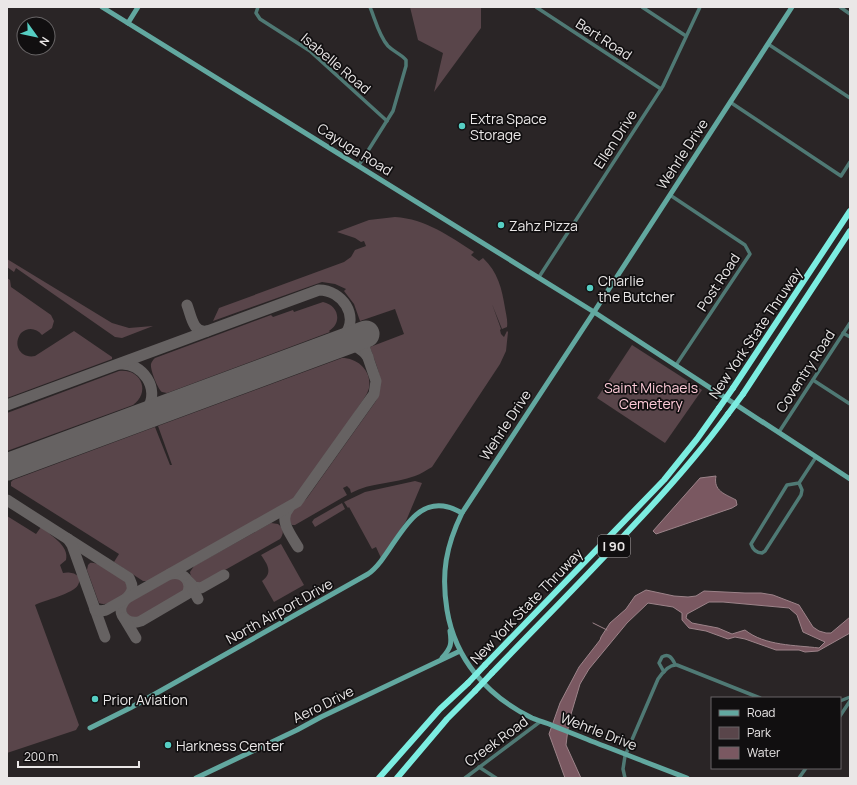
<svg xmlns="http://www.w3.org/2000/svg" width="857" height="785" font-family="Manrope,sans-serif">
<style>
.green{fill:#59454a}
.water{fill:#7a5861;stroke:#9c8389;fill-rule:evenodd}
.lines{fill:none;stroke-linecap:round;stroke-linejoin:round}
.stream{stroke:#9c8389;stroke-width:1}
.taxiway{stroke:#666262;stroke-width:11}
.runway{stroke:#666262;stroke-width:27}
.street{stroke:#4f7974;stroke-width:3.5}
.secondary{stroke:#62a8a0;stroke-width:5}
.highway{stroke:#7cede1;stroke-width:6}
.highway-bridge{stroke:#7cede1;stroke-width:6}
.poi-dot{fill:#56cec3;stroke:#110f10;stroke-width:1.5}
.labels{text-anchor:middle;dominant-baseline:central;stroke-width:3.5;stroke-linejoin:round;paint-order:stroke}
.shield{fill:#110f10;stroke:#a9a6a6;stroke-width:1}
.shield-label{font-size:13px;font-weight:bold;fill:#eae7e7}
.street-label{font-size:14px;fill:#eae7e7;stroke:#110f10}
.poi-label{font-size:14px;fill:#eae7e7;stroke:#110f10;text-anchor:start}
.park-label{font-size:14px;fill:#fecbd8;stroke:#110f10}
</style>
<rect width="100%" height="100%" fill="#2a2526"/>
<!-- green -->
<g class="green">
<path d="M410 7H481V28L434 92 443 53 418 40Z"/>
<path d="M395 217C426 219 449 236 474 252L471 255 479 261 483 258C498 272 502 289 505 308 506 314 508 321 507 327L502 329 492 304 501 329 500 330 501 334 504 337 507 331 508 332 506 351 500 364 432 467C426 470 421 474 415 476 394 484 371 482 351 493L350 489 347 486 343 488 347 495 295 525H292L288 519 291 512 302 503 307 498 376 401C386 381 376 366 370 347L404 334 395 309 360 321 354 304 344 291 346 289 335 284 322 282 213 321 219 308 344 262 351 257 355 250 366 246 364 241 361 242 355 238 337 232 369 220Z"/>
<path d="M7 259 112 323 129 328 153 326 122 338 115 337 16 268 14 272 7 267Z"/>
<path d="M7 278 10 280 11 287 51 315 54 321 52 328 42 335C36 328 28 327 21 333 12 345 21 359 35 356L74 331 112 357V359L7 398Z"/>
<path d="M323 302C338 305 343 322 329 331L330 332 167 393 162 392C158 389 150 370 151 364 152 361 153 360 155 358L271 315 273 317 293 310 294 312Z"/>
<path d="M632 345 702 390 665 443 597 398Z"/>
<path d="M342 358C358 358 372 371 369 388 367 396 359 405 355 412 337 441 318 469 297 496L290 502 148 581H143L114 562 119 554 11 486V482L13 480 155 427 170 465H172L158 426Z"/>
<path d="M119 371C141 368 151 392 133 405L7 451V413Z"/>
<path d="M415 481 422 483 406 521 381 558 376 547 372 549 349 507 348 508 344 502 365 492Z"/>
<path d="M342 503 345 509 315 527 312 522 314 519Z"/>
<path d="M7 516 36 534 41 527C50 535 70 546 66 560L60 565 63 573C70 571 84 574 78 585 73 594 45 600 35 605L79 725 76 730 7 753Z"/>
<path d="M271 523 278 524C284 528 284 534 280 539L202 583C195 583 191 579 190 572L194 566Z"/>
<path d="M281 544 304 585 274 602 262 581C273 573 268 565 261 555Z"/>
<path d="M90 563C99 561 126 578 128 587L126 592C120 598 107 607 99 603L87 570 88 565Z"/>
<path d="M172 578H179L184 583V589L181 594 138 619 129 616C125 611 125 606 130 602Z"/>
</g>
<!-- water -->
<g class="water">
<path d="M716 476C713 491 725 494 736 500L737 505 732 508 656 534 653 531 700 478Z"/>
<path d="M646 590 674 596 688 597 696 596 704 591 745 593H761L773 595 799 605 813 627 819 631 826 633H831L850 617V633L818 651 805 652 799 650H776L745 639 735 637 728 639 706 631 689 628 682 620V613L673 607 648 603 627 623 589 669 580 684 569 721 566 745 581 778H565L549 734 560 703 579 667 600 640 601 637 610 623 626 609 635 596ZM709 602H723L789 608 797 615 803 632 825 642 819 648C795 645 765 646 745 630L732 634 718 628 692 623 686 618 687 614Z"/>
</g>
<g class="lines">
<!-- stream -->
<path class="stream" d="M593 623 607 630"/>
<!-- taxiway -->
<g class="taxiway">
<path d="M187 305C191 315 193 334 207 331"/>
<path d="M334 346C347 342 359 345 368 357"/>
<path d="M120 364C142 362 161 389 147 409 143 415 136 418 129 421"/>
<path d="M7 405 319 290C342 290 360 316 344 336 339 343 331 346 323 349"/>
<path d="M7 500 129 578C131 582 133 585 132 590 130 597 122 600 121 608 120 619 131 625 141 621L187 594C193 582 184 571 170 574"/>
<path d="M289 508C278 520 291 535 298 547"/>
<path d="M68 539 72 545 105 637"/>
<path d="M189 582 194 587 201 588 224 575"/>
<path d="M190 584 198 599"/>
<path d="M95 610 101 611 106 610 297 502 374 394 376 381 365 349"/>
<path d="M124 618 136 638"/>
</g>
<!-- runway -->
<path class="runway" d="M7 467 366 334"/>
<!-- street -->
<g class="street">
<path d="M258 7 256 13 260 19 310 51 387 121"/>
<path d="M536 7 661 89"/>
<path d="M642 7 686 36"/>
<path d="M840 7 850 14"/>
<path d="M768 44 850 98"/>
<path d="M730 102 841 176 850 162"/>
<path d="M359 165 393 111 406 66V60C401 54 394 52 388 46 379 36 375 19 370 7"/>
<path d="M670 195 745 245 750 254 676 365"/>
<path d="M539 277 663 86 700 7"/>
<path d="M843 333 850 337"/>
<path d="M813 380 850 404"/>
<path d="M779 432 850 323"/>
<path d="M799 483 802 490 801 495 765 551 762 553C756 553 753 550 751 544L787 485 799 483 816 457"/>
<path d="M664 672 659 663 662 657C669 653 672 658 675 664"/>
<path d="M840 701 850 697"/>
<path d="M840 716 850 701"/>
<path d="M479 767 496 778"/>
<path d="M465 778 541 721"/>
<path d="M625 778 623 769 625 756 658 679C662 673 669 664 677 665L760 698"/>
<path d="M799 778 806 768"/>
</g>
<!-- secondary -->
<g class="secondary">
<path d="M102 7 594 312 850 479"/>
<path d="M128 23 138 7"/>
<path d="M442 658C451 648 452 644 450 631"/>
<path d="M90 728 130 708 368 574C394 556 408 496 448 507 453 508 458 511 462 513"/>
<path d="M196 778 297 730 321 717 460 651"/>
<path d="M687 778C655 766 623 753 591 741 577 735 563 730 549 724 543 722 537 720 532 718 487 696 455 659 447 610 441 573 446 546 462 513L594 312 792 7"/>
</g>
<!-- highway -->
<g class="highway">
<path d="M733 388 850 211"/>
<path d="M743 394 850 231"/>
<path d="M485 665 664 480 697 439 719 408"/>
<path d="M492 673C539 624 586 577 632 527 666 491 699 454 728 414"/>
<path d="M379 778 440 709 468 683"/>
<path d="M397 778 447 719 475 691"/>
</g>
<!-- highway-bridge -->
<g class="highway-bridge">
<path d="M719 408 733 388"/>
<path d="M728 414 743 394"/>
<path d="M468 683 485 665"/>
<path d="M475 691 492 673"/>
</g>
</g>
<!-- markers -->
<g class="poi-dot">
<circle cx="462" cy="126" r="4"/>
<circle cx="501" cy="225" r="4"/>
<circle cx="590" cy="288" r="4"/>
<circle cx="95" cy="699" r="4"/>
<circle cx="168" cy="745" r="4"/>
</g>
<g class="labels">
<!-- shield labels -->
<rect class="shield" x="598" y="535" width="32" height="22" rx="3"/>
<g class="shield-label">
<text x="614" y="546">I 90</text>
</g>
<!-- street labels -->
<g class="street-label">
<text transform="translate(604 39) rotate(33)">Bert Road</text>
<text transform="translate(336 63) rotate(40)">Isabelle Road</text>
<text transform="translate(615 139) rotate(-57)">Ellen Drive</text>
<text transform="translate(355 149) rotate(32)">Cayuga Road</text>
<text transform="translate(682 154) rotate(-57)">Wehrle Drive</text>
<text transform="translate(718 282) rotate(-57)">Post Road</text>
<text transform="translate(755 333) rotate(-56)">New York State Thruway</text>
<text transform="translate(805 371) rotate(-57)">Coventry Road</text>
<text transform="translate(505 425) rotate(-57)">Wehrle Drive</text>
<text transform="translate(526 606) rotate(-46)">New York State Thruway</text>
<text transform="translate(279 611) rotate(-29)">North Airport Drive</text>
<text transform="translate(323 704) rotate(-26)">Aero Drive</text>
<text transform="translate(599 731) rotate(21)">Wehrle Drive</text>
<text transform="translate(496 741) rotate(-36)">Creek Road</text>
</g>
<!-- poi labels -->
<g class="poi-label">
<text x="470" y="118">Extra Space<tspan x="470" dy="16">Storage</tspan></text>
<text x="509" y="225">Zahz Pizza</text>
<text x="598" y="280">Charlie<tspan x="598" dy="16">the Butcher</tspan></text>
<text x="103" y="699">Prior Aviation</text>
<text x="176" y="745">Harkness Center</text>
</g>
<!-- park labels -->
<g class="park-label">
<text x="651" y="387">Saint Michaels<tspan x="651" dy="16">Cemetery</tspan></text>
</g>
</g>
<!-- border -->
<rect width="857" height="785" fill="none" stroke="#eae7e7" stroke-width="16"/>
<!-- legend -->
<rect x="711" y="697" width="130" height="72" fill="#110f10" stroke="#686566"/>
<rect x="719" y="710" width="20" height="6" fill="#62a8a0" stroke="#686566"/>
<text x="747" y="717" font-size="12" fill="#eae7e7">Road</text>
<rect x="719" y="727" width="20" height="12" fill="#59454a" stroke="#686566"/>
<text x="747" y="737" font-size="12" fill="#eae7e7">Park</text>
<rect x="719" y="747" width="20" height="12" fill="#7a5861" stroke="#686566"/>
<text x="747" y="757" font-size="12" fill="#eae7e7">Water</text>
<!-- north arrow -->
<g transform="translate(36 36) rotate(123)"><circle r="19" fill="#110f10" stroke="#686566"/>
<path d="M0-3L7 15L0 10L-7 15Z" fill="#56cec3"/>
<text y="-6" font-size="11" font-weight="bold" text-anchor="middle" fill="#eae7e7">N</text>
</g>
<!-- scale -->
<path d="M18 761v6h121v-6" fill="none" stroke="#eae7e7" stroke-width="2"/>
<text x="24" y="761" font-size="12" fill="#eae7e7" stroke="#110f10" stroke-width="3" paint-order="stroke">200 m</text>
</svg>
